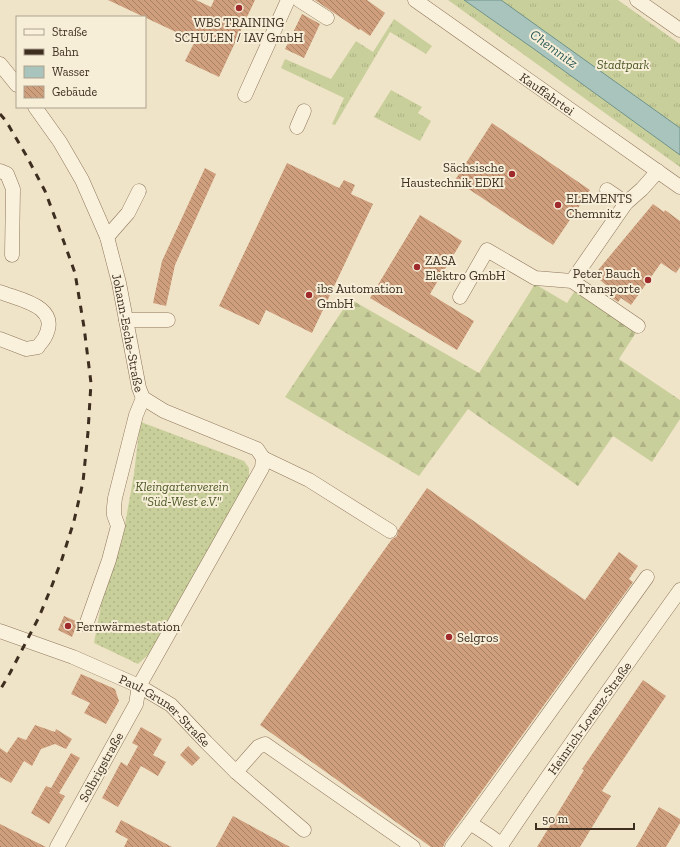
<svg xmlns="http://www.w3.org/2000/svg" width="680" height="847" font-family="'Zilla Slab',serif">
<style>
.grass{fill:url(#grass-tufts)}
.forest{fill:url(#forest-firs)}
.garden{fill:url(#garden-dots)}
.water{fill:#a9c4bc;stroke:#6f938a}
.building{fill:url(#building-back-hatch)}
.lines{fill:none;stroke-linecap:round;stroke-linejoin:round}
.minor-casing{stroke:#8d765c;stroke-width:15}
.minor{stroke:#faf1dc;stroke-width:14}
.rail{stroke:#3d2e20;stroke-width:3;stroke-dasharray:7 7;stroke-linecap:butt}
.poi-dot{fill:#9e2a2b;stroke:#f7eed8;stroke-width:1.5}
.labels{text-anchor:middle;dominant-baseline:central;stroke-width:4;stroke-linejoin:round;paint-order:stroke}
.poi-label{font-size:13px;fill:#3d2e20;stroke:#f7eed8;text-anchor:start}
.park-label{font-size:13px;font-style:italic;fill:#4d5a26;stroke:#f7eed8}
.street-label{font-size:13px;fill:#3d2e20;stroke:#f7eed8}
.water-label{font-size:14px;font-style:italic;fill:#2f5d5a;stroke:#f7eed8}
</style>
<defs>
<pattern id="grass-tufts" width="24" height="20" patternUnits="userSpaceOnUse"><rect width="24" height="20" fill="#c9cf9b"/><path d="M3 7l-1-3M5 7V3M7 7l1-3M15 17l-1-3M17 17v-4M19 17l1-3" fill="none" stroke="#aeb285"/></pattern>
<pattern id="forest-firs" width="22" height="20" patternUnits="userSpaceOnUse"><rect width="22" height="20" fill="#c9cf9b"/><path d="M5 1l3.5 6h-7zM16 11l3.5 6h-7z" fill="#aeb285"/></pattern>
<pattern id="garden-dots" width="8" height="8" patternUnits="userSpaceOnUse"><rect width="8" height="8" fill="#c9cf9b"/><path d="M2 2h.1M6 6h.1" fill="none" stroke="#aeb285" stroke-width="1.8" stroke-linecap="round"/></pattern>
<pattern id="building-back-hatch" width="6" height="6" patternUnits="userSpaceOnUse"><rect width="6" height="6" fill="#cf9f7d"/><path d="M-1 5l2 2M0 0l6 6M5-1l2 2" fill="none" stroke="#a98266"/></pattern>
</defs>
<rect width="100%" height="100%" fill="#f0e4c8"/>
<!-- grass -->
<g class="grass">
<path d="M448 0H618L680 44V167Z"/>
<path d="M394 19 432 46 426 54 390 32 335 125 332 124 344 98 281 68 285 59 331 79 356 41 373 52Z"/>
<path d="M391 90 422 107 418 113 431 121 420 141 374 117Z"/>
</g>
<!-- forest -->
<path class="forest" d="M535 284 567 303 576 289 637 331 619 359 680 400V419L652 462 613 436 578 486 468 409 419 476 285 397 350 299 479 373Z"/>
<!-- garden -->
<path class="garden" d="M141 422 244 461 249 468V479L149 654 138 664 94 643 102 600 122 541 134 474 139 431Z"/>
<!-- water -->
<path class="water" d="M464 0H501L680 128V155L534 49Z"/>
<!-- building -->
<g class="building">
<path d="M108 0H196L211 7 214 0H255L219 77 185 61 195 41Z"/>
<path d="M315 0H367L385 13 370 36 360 29 359 30Z"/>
<path d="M302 14 320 24 304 58 285 49Z"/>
<path d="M492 123 590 190 553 245 455 180Z"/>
<path d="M287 163 339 188 344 180 355 185 351 194 373 204 312 333 266 310 259 325 219 306Z"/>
<path d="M205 168 216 174 175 265 166 306 153 303 162 261Z"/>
<path d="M653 204 664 212 665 210 680 221V267L676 273 661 263 631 305 621 298 618 302 608 295 612 290 594 275Z"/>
<path d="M420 215 462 241 430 294 474 321 457 350 370 298Z"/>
<path d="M427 488 585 600 619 552 638 566 629 579 633 582 445 842 443 847H431L260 725 392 539 394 538 397 536 398 530Z"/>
<path d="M64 616 78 622 72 637 58 630Z"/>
<path d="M81 674 115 689 119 701 106 724 84 713 90 703 71 694Z"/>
<path d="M643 680 666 696 602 791 611 796 580 847H537L584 770 582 769Z"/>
<path d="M35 725 55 732 56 729 72 739 66 749 55 744 41 749 32 766 24 761 11 783 0 777V748L7 753 18 737 26 740Z"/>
<path d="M141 727 162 739 153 755 166 762 158 776 141 766 118 807 102 798 121 762 127 766 138 746 132 743Z"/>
<path d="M188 746 200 758 192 766 180 755Z"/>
<path d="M71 753 80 758 59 793 65 796 49 824 31 813 46 786 51 788Z"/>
<path d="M659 807 680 819V823L666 847H636Z"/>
<path d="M233 816 290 847H216Z"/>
<path d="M121 820 172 847H124L128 839 115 832Z"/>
<path d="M0 824 46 847H0Z"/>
</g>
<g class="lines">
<!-- minor casing -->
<g class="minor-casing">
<g id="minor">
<path d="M299 0 327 18"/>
<path id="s1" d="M415 0 680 187"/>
<path d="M637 0 680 30"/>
<path d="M0 64 17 85"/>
<path d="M245 95 288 0"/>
<path id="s2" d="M35 107 60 142 82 180 107 237 119 283 139 388 143 398 164 411 257 449 263 458 262 468 139 686 136 704 57 847"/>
<path d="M297 127 304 111"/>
<path d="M0 171 7 174 13 189 12 255"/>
<path d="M607 190 626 203"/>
<path d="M107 237 128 213 139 191"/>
<path d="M572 281 626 203 642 189 658 171"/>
<path d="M0 292C20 300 61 306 45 337 44 340 40 343 38 347L26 349 0 339"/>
<path d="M460 297 487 250 535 278 572 281 638 326"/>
<path d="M126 320H168"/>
<path d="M263 458 309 480 390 531"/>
<path d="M86 625 109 560 118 526 114 515V507L115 498 136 415 143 398"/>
<path id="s3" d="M0 631 73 657 139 686 171 705 206 742 236 772 304 830"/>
<path d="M236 772 258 747 265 744 413 847"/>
<path d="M470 823 490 836 502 845"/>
<path d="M452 847 470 823 647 577"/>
<path id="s4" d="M500 847C558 760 619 675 680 590"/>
</g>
</g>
<!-- minor -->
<use href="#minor" class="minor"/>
<!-- rail -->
<path class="rail" d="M0 114 6 121 26 155 45 191 60 231 75 273 84 327 91 383 88 432 83 482 74 521 62 559 51 588 39 617 10 673 0 690"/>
</g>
<!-- markers -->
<g class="poi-dot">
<circle cx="239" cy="8" r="4"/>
<circle cx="512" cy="174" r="4"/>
<circle cx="558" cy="205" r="4"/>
<circle cx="417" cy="267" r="4"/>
<circle cx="648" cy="280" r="4"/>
<circle cx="309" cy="295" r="4"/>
<circle cx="68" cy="626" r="4"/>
<circle cx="449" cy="637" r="4"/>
</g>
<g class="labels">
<!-- poi labels -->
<g class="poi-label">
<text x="239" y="22" text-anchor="middle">WBS TRAINING<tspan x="239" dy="15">SCHULEN / IAV GmbH</tspan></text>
<text x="504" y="167" text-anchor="end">Sächsische<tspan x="504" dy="15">Haustechnik EDKI</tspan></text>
<text x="566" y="198">ELEMENTS<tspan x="566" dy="15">Chemnitz</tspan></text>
<text x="425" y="260">ZASA<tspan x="425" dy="15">Elektro GmbH</tspan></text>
<text x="640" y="273" text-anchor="end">Peter Bauch<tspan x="640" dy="15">Transporte</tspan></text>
<text x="317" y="288">ibs Automation<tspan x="317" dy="15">GmbH</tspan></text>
<text x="76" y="626">Fernwärmestation</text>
<text x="457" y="637">Selgros</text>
</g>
<!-- park labels -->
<g class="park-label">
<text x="623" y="64">Stadtpark</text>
<text x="182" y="486">Kleingartenverein<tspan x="182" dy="15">"Süd-West e.V."</tspan></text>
</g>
<!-- street labels -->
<g class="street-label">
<text stroke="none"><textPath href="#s1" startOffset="162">Kauffahrtei</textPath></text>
<text stroke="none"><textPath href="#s2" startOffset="247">Johann-Esche-Straße</textPath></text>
<text stroke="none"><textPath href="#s3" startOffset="185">Paul-Gruner-Straße</textPath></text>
<text stroke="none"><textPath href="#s4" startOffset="157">Heinrich-Lorenz-Straße</textPath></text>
<text transform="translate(101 767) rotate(-61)">Solbrigstraße</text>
</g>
<!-- water labels -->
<g class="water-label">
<text transform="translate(554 49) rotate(36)">Chemnitz</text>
</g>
</g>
<!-- legend -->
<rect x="16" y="16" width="130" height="92" fill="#f7eed8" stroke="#ada18e"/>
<rect x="24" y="29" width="20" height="6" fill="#faf1dc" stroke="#ada18e"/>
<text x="52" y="36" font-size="12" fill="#3d2e20">Straße</text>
<rect x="24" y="49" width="20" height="6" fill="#3d2e20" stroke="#ada18e"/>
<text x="52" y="56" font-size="12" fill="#3d2e20">Bahn</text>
<rect x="24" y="66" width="20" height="12" fill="#a9c4bc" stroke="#ada18e"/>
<text x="52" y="76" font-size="12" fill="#3d2e20">Wasser</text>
<rect x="24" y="86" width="20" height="12" fill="url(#building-back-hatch)" stroke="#ada18e"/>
<text x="52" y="96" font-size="12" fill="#3d2e20">Gebäude</text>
<!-- scale -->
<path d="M536 823v6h98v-6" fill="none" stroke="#3d2e20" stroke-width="2"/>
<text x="542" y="823" font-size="12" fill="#3d2e20" stroke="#f7eed8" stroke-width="3" paint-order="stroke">50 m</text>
</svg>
